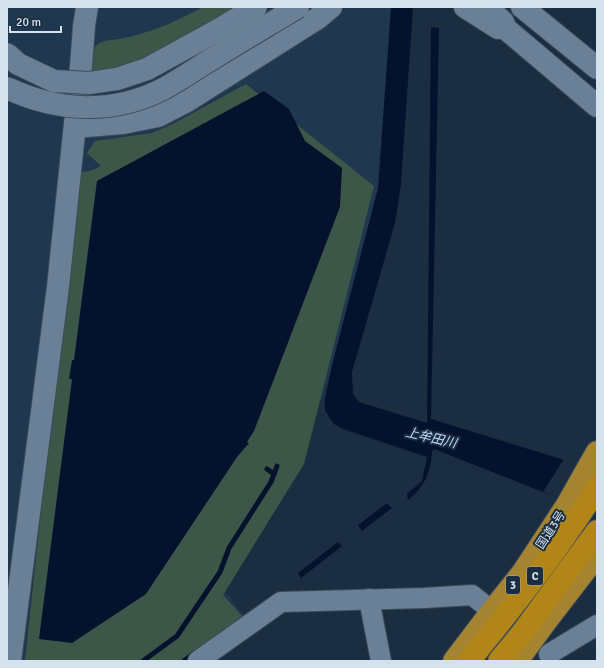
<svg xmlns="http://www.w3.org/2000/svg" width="604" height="668" font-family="Signika,'Noto Sans JP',sans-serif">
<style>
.built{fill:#1f384f}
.green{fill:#3c5748}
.water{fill:#05122e}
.pier{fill:#1b2e41}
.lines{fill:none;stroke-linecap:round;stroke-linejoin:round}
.stream{stroke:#05122e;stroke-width:5}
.minor-casing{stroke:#3a4b5a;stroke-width:22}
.tertiary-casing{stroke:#3a4b5a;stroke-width:24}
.trunk-casing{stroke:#3a4b5a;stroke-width:24}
.motorway-casing{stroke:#3a4b5a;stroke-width:24}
.minor{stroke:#6a8096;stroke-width:20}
.tertiary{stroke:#6a8096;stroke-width:22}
.trunk{stroke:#a48431;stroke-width:22}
.motorway{stroke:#b28518;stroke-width:22}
.tertiary-bridge-casing{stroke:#3a4b5a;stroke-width:24;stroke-linecap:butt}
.tertiary-bridge{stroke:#6a8096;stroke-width:22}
.labels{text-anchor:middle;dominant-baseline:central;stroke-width:4;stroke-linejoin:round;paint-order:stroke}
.shield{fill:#1b2e41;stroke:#9dabb9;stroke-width:1}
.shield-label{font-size:11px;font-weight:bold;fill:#d5e1ed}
.street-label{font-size:12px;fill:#d5e1ed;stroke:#1b2e41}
.water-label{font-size:13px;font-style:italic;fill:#c3d8fb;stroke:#1b2e41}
</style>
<rect width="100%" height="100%" fill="#1b2e41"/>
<!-- built -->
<path class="built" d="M7 7H396L374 244 299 466 220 584 244 616 181 661H7Z"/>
<!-- green -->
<g class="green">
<path d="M203 7H246L148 58 118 69 86 71C88 65 89 53 94 48 102 39 109 41 119 39 149 34 177 21 203 7Z"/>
<path d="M246 84 374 186 304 464 223 595 245 619 189 661H25L54 390 81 172 90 171 101 166 87 153 95 141 152 133 173 124Z"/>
</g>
<!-- water -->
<g class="water">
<path d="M391 7H413L401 184 395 223 352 372 353 394 359 402 427 423 431 27 439 28 431 419 597 470V511L543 492 434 449 432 452C431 472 424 488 408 500L407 494 422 481 427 457 343 429 334 424 329 417 325 410V399L332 365 378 188Z"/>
<path d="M264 91 289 109 305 141 342 168 340 207 254 431 247 442 249 443 237 457 146 594 72 643 39 639 72 379H69L72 360H74L97 181Z"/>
<path d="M387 503 392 508 362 531 358 525Z"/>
<path d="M338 542 342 546 301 578 298 573Z"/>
</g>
<!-- pier -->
<path class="pier" d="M564 459 593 468 597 467V513L570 504 571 502 543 492Z"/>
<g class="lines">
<!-- stream -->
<g class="stream">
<path d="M267 469 274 474"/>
<path d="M143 661 177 636 220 572 229 548 271 482 277 466"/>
<path d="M184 661 193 654"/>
</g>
<!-- minor casing -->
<g class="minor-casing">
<g id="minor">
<path d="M369 599 381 661"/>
<path d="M549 654 597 625"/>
<path d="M198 661 281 602 424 598 472 595 492 611"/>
</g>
</g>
<!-- tertiary casing -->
<g class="tertiary-casing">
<g id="tertiary">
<path d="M465 7 498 28"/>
<path d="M487 7 503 22 506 29 597 106"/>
<path d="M522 7 597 68"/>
<path d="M75 127 123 123 158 116 187 101 318 18 331 7"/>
<path d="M10 661 58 287 81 66 84 26 87 7"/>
</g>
</g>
<!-- trunk casing -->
<g class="trunk-casing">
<g id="trunk">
<path d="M454 661 492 611 523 572 567 505 597 452"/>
<path d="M517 661 547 620 597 555"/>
</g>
</g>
<!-- motorway casing -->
<g class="motorway-casing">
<g id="motorway">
<path d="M469 661C514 606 559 549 597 488"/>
<path d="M499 661 522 633 597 531"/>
</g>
</g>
<!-- minor -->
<use href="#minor" class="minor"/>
<!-- tertiary -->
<use href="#tertiary" class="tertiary"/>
<!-- trunk -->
<use href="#trunk" class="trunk"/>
<!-- motorway -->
<use href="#motorway" class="motorway"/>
<!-- tertiary-bridge casing -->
<g class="tertiary-bridge-casing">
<g id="tertiary-bridge">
<path d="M7 54 18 64 54 81 89 83 117 79 147 69 220 29 256 7"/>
<path d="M7 88C58 112 114 115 165 88 181 79 197 68 212 59 241 41 270 24 298 7"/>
</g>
</g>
<!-- tertiary-bridge -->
<use href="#tertiary-bridge" class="tertiary-bridge"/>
</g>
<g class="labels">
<!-- shield labels -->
<g class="shield">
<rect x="527" y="567" width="16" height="18" rx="3"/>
<rect x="506" y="576" width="14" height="18" rx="3"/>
</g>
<g class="shield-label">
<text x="535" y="576">C</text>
<text x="513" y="585">3</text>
</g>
<!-- street labels -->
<g class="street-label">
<text transform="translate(551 530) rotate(-57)">国道3号</text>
</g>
<!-- water labels -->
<g class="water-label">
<text transform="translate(431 438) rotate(13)">上牟田川</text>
</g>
</g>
<!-- border -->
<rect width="604" height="668" fill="none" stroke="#d5e1ed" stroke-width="16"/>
<!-- scale -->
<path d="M10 26v6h51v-6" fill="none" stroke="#d5e1ed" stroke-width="2"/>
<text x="16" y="26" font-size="12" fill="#d5e1ed" stroke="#1b2e41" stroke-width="3" paint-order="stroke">20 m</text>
</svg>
